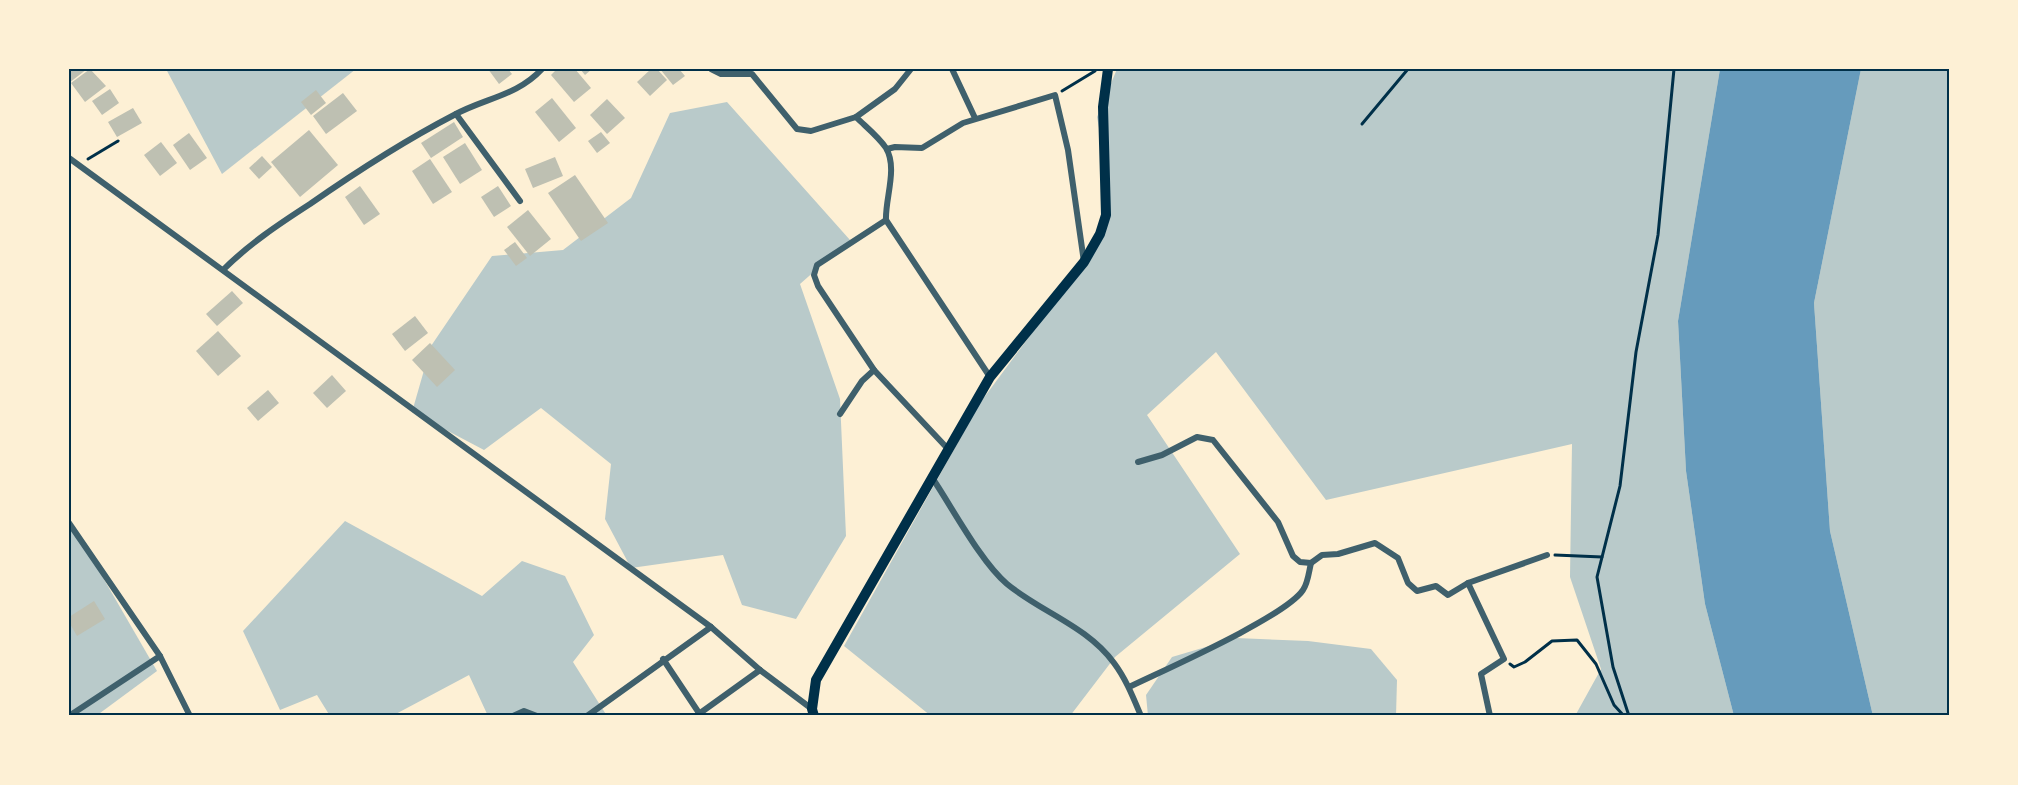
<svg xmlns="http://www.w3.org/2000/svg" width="2018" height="785" font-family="'Archivo Narrow',sans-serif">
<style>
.green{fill:#b9caca}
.water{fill:#669bbc}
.building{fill:#bec0b2}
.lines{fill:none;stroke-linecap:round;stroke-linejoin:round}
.path{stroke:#003049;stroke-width:3}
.minor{stroke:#3f606c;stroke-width:6}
.secondary{stroke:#003049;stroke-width:10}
.neatline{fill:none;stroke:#003049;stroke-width:2}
</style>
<rect width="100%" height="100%" fill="#fdf0d5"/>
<!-- green -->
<g class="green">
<path d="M166 69H356L222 174Z"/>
<path d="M1117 69H1720L1678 321 1686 471 1705 604 1734 716H1575L1601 669 1570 577 1572 444 1326 500 1216 352 1147 415 1240 554 1115 657 1070 716H931L844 646 980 403 1101 240 1110 187 1097 117Z"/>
<path d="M1861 69H1949V716H1873L1830 531 1814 303Z"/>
<path d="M727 102 850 240 800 284 840 399 846 536 796 619 742 605 723 555 631 568 605 519 611 464 541 408 484 450 412 412 431 346 492 256 563 250 631 198 670 113Z"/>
<path d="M69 519 157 671 96 716H69Z"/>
<path d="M345 521 482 596 522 561 565 576 594 635 573 662 607 716H488L469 675 392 716H330L317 695 280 710 243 631Z"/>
<path d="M1236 638 1308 641 1371 649 1397 680 1396 716H1148L1146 695 1172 657Z"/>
</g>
<!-- water -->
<path class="water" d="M1720 69H1861L1814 303 1830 531 1873 716H1734L1705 604 1686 471 1678 321Z"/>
<!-- building -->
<g class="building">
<path d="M69 69H87L69 83Z"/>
<path d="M90 69 106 86 85 102 71 83Z"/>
<path d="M488 69H508L512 74 499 84Z"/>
<path d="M557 69H575L591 88 574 102 551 75Z"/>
<path d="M580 69H592L585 75Z"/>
<path d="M651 69H657L667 80 650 96 637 82Z"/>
<path d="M660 69H679L685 76 673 85Z"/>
<path d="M110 89 119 103 102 115 92 101Z"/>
<path d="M316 90 326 103 311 115 301 102Z"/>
<path d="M343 93 357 111 326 134 313 116Z"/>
<path d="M552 98 576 128 559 142 535 112Z"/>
<path d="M607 99 625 118 607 134 590 115Z"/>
<path d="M133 108 142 123 117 137 108 122Z"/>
<path d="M454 122 463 137 431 158 421 143Z"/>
<path d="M309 130 338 165 300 197 271 162Z"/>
<path d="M601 132 610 143 597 153 588 141Z"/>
<path d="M189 133 207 158 190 170 173 145Z"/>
<path d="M161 142 177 163 160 176 144 155Z"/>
<path d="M465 143 482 170 460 184 443 157Z"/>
<path d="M262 156 272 167 259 179 249 168Z"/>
<path d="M555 157 563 176 533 188 525 169Z"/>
<path d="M430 159 452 192 433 204 412 171Z"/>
<path d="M575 175 608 223 581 241 548 193Z"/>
<path d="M360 186 380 214 364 225 345 197Z"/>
<path d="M498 186 511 206 494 217 481 197Z"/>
<path d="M528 210 551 239 530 256 507 227Z"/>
<path d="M515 242 527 258 516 266 504 250Z"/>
<path d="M232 291 243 303 217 326 206 314Z"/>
<path d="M415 316 428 333 405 351 392 334Z"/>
<path d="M218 331 241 356 218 376 196 351Z"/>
<path d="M430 343 455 370 437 387 412 360Z"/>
<path d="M332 375 346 391 327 408 313 393Z"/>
<path d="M268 390 279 403 258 421 247 408Z"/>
<path d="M94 601 105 619 77 636 69 622V617Z"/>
</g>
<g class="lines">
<!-- path -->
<g class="path">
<path d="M1062 91 1095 71"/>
<path d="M1362 124 1408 69"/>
<path d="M88 159 118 141"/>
<path d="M1555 555 1602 557"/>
<path d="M1510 664 1514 667 1525 662 1552 641 1577 640 1596 664 1614 705 1624 716"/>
<path d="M1629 716 1613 667 1597 577 1620 486 1636 352 1658 235 1674 69"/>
</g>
<!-- minor -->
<g class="minor">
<path d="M711 69 721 74H752L797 129 811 131 856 117C865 126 879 137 886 148 898 168 885 199 886 220L990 377"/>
<path d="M952 69 975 118"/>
<path d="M456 114 520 201"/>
<path d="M856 117 895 89 911 69"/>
<path d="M887 149 895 147 922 148 963 123 1055 95 1068 150 1084 262"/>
<path d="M69 158 711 627 760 670 812 709"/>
<path d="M223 270C249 244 279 224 310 204 356 172 404 141 454 115 485 98 517 96 542 69"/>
<path d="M874 370 818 286 814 275 817 265 886 220"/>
<path d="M840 414 862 381 874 370 948 449"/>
<path d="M1138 462 1162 455 1197 437 1213 440 1278 522 1293 556 1300 562 1311 563 1322 555 1338 554 1375 543 1398 558 1408 583 1417 591 1436 586 1448 595 1468 583"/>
<path d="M933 479C953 509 981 562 1007 584 1041 612 1087 626 1114 663 1126 679 1133 697 1141 716"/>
<path d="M69 523 160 656 190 716"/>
<path d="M663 659 699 713"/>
<path d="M1129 687C1164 670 1285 617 1303 590 1308 583 1309 571 1311 563"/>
<path d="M69 716 160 656"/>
<path d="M513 716 524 711 537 716"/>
<path d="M587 716 711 627"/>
<path d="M696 716 760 670"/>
<path d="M1490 716 1481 674 1504 659 1468 583 1547 555"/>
</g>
<!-- secondary -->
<path class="secondary" d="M814 716 812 709 816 680 990 377 1084 262 1100 234 1106 215 1103 107 1108 69"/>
</g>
<!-- border -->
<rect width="2018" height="785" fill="none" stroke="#fdf0d5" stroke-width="141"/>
<rect x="70" y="70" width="1878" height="644" class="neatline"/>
</svg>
